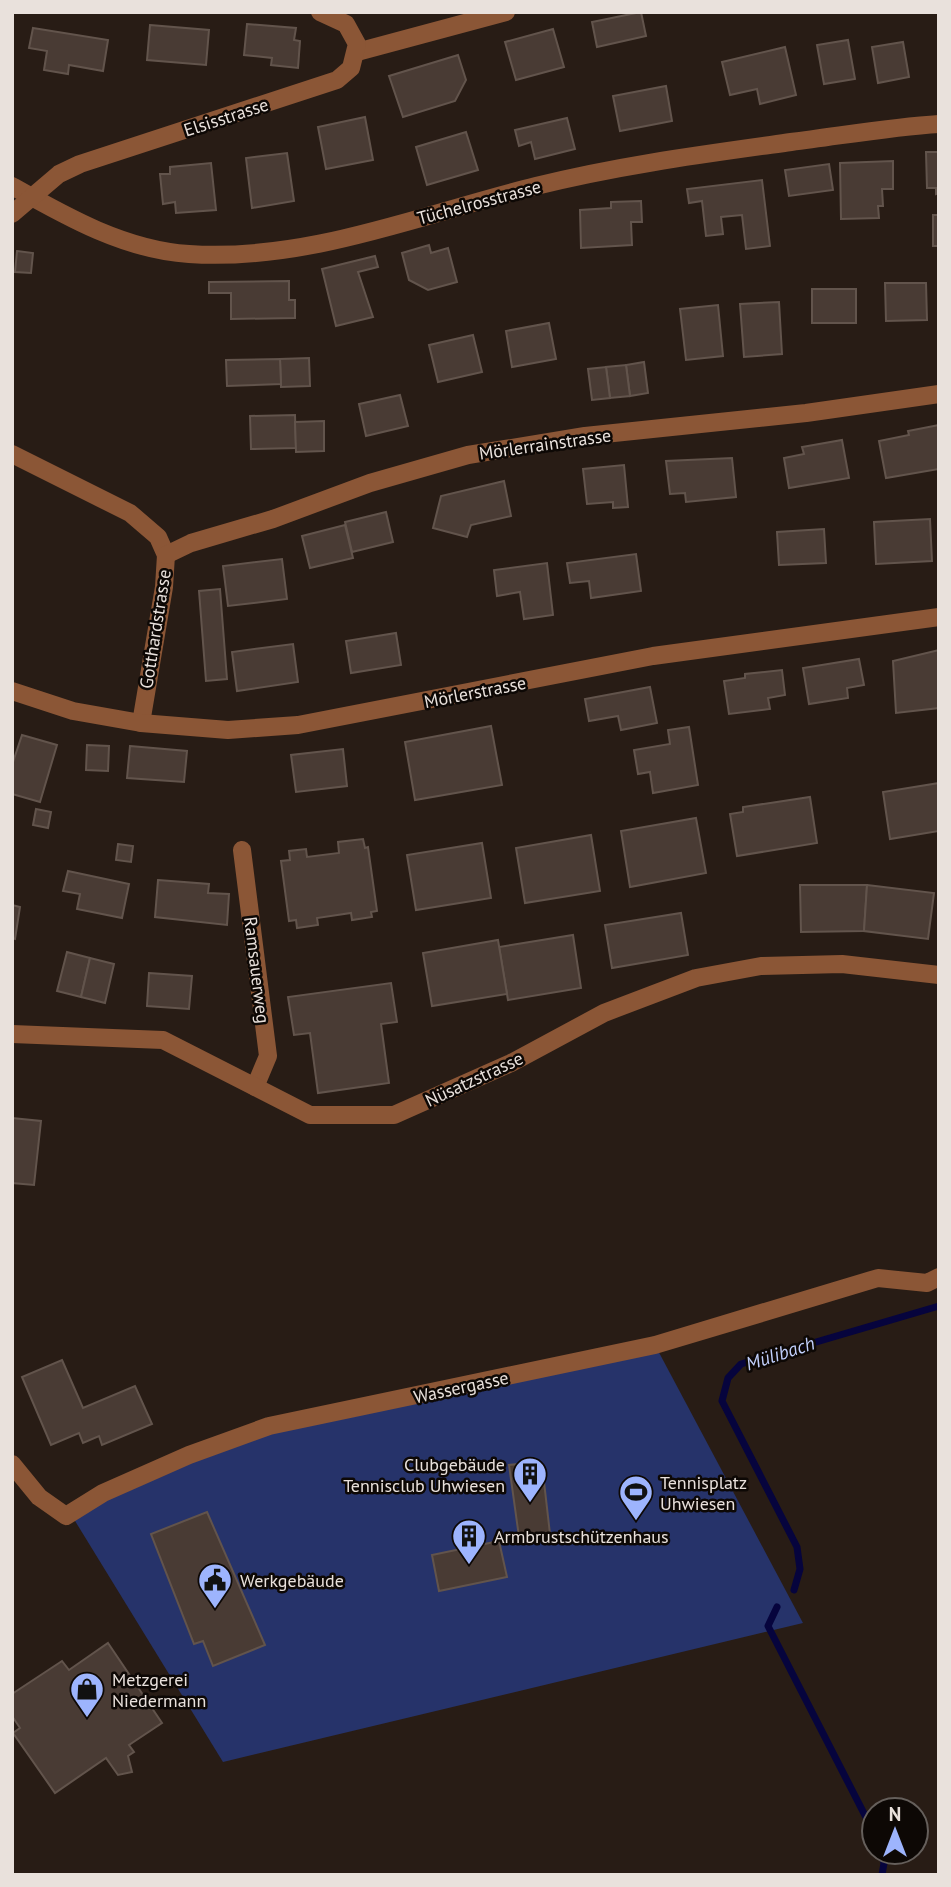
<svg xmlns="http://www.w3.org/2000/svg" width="951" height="1887" font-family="'PT Sans',sans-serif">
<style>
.green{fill:#26336a}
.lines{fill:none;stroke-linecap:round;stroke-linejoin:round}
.stream{stroke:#06043d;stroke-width:7}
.building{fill:#493b34;stroke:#62544c;stroke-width:2}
.minor{stroke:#8b5636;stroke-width:18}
.labels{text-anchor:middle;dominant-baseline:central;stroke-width:5;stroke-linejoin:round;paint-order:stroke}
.street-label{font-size:18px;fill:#e9e1dc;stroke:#0d0805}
.poi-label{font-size:18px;fill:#e9e1dc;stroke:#0d0805;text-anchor:start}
.water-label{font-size:19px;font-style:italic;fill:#c1cffb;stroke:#0d0805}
</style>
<rect width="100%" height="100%" fill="#281c15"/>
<!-- green -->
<path class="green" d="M655 1345 803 1623 223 1762 72 1516 189 1455 320 1414Z"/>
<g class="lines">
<!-- stream -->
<g class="stream">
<path d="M794 1590 800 1569 797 1547 722 1401 728 1378 741 1364 939 1306"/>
<path d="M777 1607 768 1626 874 1833"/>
<path d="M881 1852 884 1863 882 1875"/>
</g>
</g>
<!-- building -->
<g class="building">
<path d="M641 12 646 36 597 47 592 22Z"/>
<path d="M247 24 296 28 294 40 300 41 298 68 271 65 272 58 244 55Z"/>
<path d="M150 25 209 30 206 65 147 60Z"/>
<path d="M33 28 108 40 103 71 69 65 68 74 44 70 47 51 29 48Z"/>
<path d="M553 29 564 67 516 80 505 42Z"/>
<path d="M848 40 855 79 824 84 817 45Z"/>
<path d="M903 42 909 77 878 83 872 47Z"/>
<path d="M785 47 796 95 760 104 757 89 730 95 722 62Z"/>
<path d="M458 55 466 80 455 101 403 117 389 76Z"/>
<path d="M666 86 672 121 620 131 613 96Z"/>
<path d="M365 117 373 160 326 169 318 127Z"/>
<path d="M567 118 575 149 535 159 531 142 519 146 515 130Z"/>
<path d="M466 132 478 170 427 185 416 147Z"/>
<path d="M926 152H939V193L936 194V188H927Z"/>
<path d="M287 153 294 201 252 208 246 158Z"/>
<path d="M893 161V189H882L883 206H878L879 218 841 219 840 163Z"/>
<path d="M211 163 216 210 176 213 175 202 163 204 160 174H170V167Z"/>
<path d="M829 164 833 190 789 196 785 170Z"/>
<path d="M762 180 770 246 746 249 742 215 721 217 723 234 706 236 702 201 689 203 687 189Z"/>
<path d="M641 201 642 222H631L632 245 581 248 580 210 611 208V202Z"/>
<rect x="933" y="215" width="6" height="31"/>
<path d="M429 245 431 253 448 248 457 282 428 290 409 280 402 253Z"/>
<path d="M17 251 33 253 31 273 15 272Z"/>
<path d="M375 256 378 267 358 272 373 317 336 326 322 269Z"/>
<path d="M289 281V300H295V318L231 319V293H209V282Z"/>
<path d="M885 283H926L927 320 886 321Z"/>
<rect x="812" y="289" width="44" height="34"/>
<path d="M779 302 782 354 744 357 740 304Z"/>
<path d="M718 305 723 356 686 360 680 309Z"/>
<path d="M549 323 556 359 512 367 506 331Z"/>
<path d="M473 335 482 372 438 382 429 345Z"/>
<path d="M309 358 310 386 281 387 280 359Z"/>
<path d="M280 359 281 384 227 386 226 360Z"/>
<path d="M644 362 648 393 630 396 626 365Z"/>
<path d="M626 365 630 396 610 398 606 367Z"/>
<path d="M606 367 610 398 592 400 588 369Z"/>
<path d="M400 395 408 426 366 436 359 404Z"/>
<path d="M295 415 296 448 251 449 250 416Z"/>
<path d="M324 421V451L296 452 295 422Z"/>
<path d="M939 425V469L886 478 879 441 909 435 908 431Z"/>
<path d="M842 440 849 478 789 488 784 458 804 454 802 447Z"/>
<path d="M732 458 736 497 686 502 685 493 670 494 666 461Z"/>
<path d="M624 465 628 507 613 508V502L587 504 583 469Z"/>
<path d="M504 481 511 516 471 525 467 537 433 528 441 496Z"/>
<path d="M386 512 393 542 352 552 345 522Z"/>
<path d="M930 519 932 561 876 564 874 522Z"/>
<path d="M345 525 353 558 310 568 302 536Z"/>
<path d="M824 529 826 563 779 565 777 532Z"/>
<path d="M636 554 641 591 591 598 589 581 570 583 567 563Z"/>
<path d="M282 559 287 599 228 606 223 566Z"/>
<path d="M547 563 553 615 524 619 520 592 497 596 494 570Z"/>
<path d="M220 589 227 679 206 681 199 591Z"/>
<path d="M396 633 401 665 351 673 346 641Z"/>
<path d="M293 644 298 682 237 691 232 652Z"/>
<path d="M939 650V708L896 713 893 661Z"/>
<path d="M859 659 864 685 847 688 848 698 809 704 803 668Z"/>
<path d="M782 670 785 695 768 698 770 709 729 714 724 681 745 678V674Z"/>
<path d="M650 687 657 723 621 730 618 716 589 721 585 699Z"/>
<path d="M491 726 502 785 415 800 405 742Z"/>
<path d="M689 727 698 785 653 793 650 772 638 774 634 750 670 744 668 730Z"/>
<path d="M22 735 57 745 40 802 12 794V765Z"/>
<path d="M87 745 109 746 108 771 86 770Z"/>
<path d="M130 746 187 751 184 782 127 778Z"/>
<path d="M343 749 347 786 296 792 291 755Z"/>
<path d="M939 783V831L890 839 883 792Z"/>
<path d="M810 797 817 843 737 856 730 814 743 812V807Z"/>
<path d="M36 809 51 812 48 828 33 825Z"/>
<path d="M696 818 706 873 630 887 621 831Z"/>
<path d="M591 835 600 891 525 903 516 848Z"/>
<path d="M363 839 365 848 368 847 377 911 371 912 372 917 352 920 351 913 317 918 318 925 297 928 296 920 289 921 281 861 290 860 289 851 306 849 307 857 339 853 338 842Z"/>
<path d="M482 843 491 898 416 910 407 855Z"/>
<path d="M118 844 133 846 131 862 116 860Z"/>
<path d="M68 871 129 884 122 918 77 909 80 894 63 891Z"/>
<path d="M158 880 209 884 208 893 229 894 227 925 155 917Z"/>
<path d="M800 885H867L864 931 801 932Z"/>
<path d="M867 885 934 893 928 939 864 931Z"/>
<path d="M12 905 20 907 15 939 12 938Z"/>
<path d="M681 913 688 955 612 968 605 925Z"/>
<path d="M573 935 581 988 508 1000 499 947Z"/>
<path d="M498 940 507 994 432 1006 423 953Z"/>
<path d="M67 952 90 958 81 997 57 991Z"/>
<path d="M90 958 114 964 105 1003 81 997Z"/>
<path d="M149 973 192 976 189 1009 147 1006Z"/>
<path d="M391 983 397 1022 381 1024 389 1083 318 1093 310 1033 294 1035 288 997Z"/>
<path d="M12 1118 41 1121 34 1185 12 1183Z"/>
<path d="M62 1360 83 1408 135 1386 152 1424 102 1445 99 1436 83 1443 79 1433 51 1445 22 1377Z"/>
<path d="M536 1462 537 1473H543L550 1534 519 1537 509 1465Z"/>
<path d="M207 1512 265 1645 213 1666 203 1641 194 1644 151 1534Z"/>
<path d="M499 1541 507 1577 439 1591 432 1555Z"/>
<path d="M108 1643 162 1723 129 1745 134 1752 128 1756 132 1772 118 1775 106 1758 55 1793 13 1733 20 1728 12 1716V1694L62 1661 69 1670Z"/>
</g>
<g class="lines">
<!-- minor -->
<g class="minor">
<path d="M357 52 506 12"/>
<path d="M12 186C67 217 125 250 189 254 308 262 422 214 536 186 620 165 705 154 791 142 840 136 890 127 939 124"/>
<path d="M12 214 59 174 80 164 337 80 351 68 357 44 346 24 320 12"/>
<path d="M12 454 130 513 158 537 166 555 164 587 141 723"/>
<path d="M166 555 191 543 273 519 370 483 468 455 585 436 806 413 939 394"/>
<path d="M12 691 73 711 141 723 228 730 298 725 653 656 939 617"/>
<path d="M242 850 268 1056 255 1087"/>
<path d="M12 1034 163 1040 310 1115H394L511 1063 604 1013 696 978 761 966 842 964 939 975"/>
<path d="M12 1464 39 1497 66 1516 103 1493 189 1455 269 1426 655 1345 878 1278 927 1283 939 1277"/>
</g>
</g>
<!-- icons -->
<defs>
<g id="building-pin" transform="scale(1.75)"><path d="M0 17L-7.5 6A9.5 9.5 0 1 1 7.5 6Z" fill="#9db4fd" stroke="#0d0805"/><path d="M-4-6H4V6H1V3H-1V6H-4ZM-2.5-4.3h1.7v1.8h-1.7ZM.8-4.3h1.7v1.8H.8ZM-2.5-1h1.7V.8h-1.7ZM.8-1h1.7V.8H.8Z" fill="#111"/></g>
<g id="stadium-pin" transform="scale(1.75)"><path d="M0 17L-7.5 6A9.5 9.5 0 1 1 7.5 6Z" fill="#9db4fd" stroke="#0d0805"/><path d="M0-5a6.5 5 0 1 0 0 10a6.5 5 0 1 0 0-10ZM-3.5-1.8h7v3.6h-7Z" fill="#111"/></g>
<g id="civic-pin" transform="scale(1.75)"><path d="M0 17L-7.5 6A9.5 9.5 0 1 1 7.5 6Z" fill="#9db4fd" stroke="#0d0805"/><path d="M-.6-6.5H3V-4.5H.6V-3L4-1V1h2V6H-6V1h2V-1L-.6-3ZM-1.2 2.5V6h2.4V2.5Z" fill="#111"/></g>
<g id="shop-pin" transform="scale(1.75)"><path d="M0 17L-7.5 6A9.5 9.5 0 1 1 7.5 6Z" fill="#9db4fd" stroke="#0d0805"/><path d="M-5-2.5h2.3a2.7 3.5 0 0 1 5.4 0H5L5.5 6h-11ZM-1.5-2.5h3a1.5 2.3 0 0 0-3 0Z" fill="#111"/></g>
</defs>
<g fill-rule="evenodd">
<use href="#building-pin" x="530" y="1474"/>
<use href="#stadium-pin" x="636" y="1492"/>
<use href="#building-pin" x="469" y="1536"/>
<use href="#civic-pin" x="215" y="1580"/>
<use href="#shop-pin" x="87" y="1689"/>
</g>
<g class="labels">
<!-- street labels -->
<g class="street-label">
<text transform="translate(226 117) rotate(-18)">Elsisstrasse</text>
<text transform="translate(479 202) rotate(-15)">Tüchelrosstrasse</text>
<text transform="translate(545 444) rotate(-8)">Mörlerrainstrasse</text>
<text transform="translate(155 629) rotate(-81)">Gotthardstrasse</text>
<text transform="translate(475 692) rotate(-11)">Mörlerstrasse</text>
<text transform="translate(257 970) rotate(83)">Ramsauerweg</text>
<text transform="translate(474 1079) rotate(-25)">Nüsatzstrasse</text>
<text transform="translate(461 1387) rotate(-12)">Wassergasse</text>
</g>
<!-- poi labels -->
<g class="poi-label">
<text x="505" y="1464" text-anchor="end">Clubgebäude<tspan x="505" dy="21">Tennisclub Uhwiesen</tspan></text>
<text x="660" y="1482">Tennisplatz<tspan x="660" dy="21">Uhwiesen</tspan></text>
<text x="494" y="1536">Armbrustschützenhaus</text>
<text x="240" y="1580">Werkgebäude</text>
<text x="112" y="1679">Metzgerei<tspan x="112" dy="21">Niedermann</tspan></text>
</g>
<!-- water labels -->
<g class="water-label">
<text transform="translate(780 1353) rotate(-18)">Mülibach</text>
</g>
</g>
<!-- border -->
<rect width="951" height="1887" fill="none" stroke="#e9e1dc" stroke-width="28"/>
<!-- north arrow -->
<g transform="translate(895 1831)"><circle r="33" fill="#0d0805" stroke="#655f5b" stroke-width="2"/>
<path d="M0-5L12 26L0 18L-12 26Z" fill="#9db4fd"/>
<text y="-10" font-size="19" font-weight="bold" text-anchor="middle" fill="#e9e1dc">N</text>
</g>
</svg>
